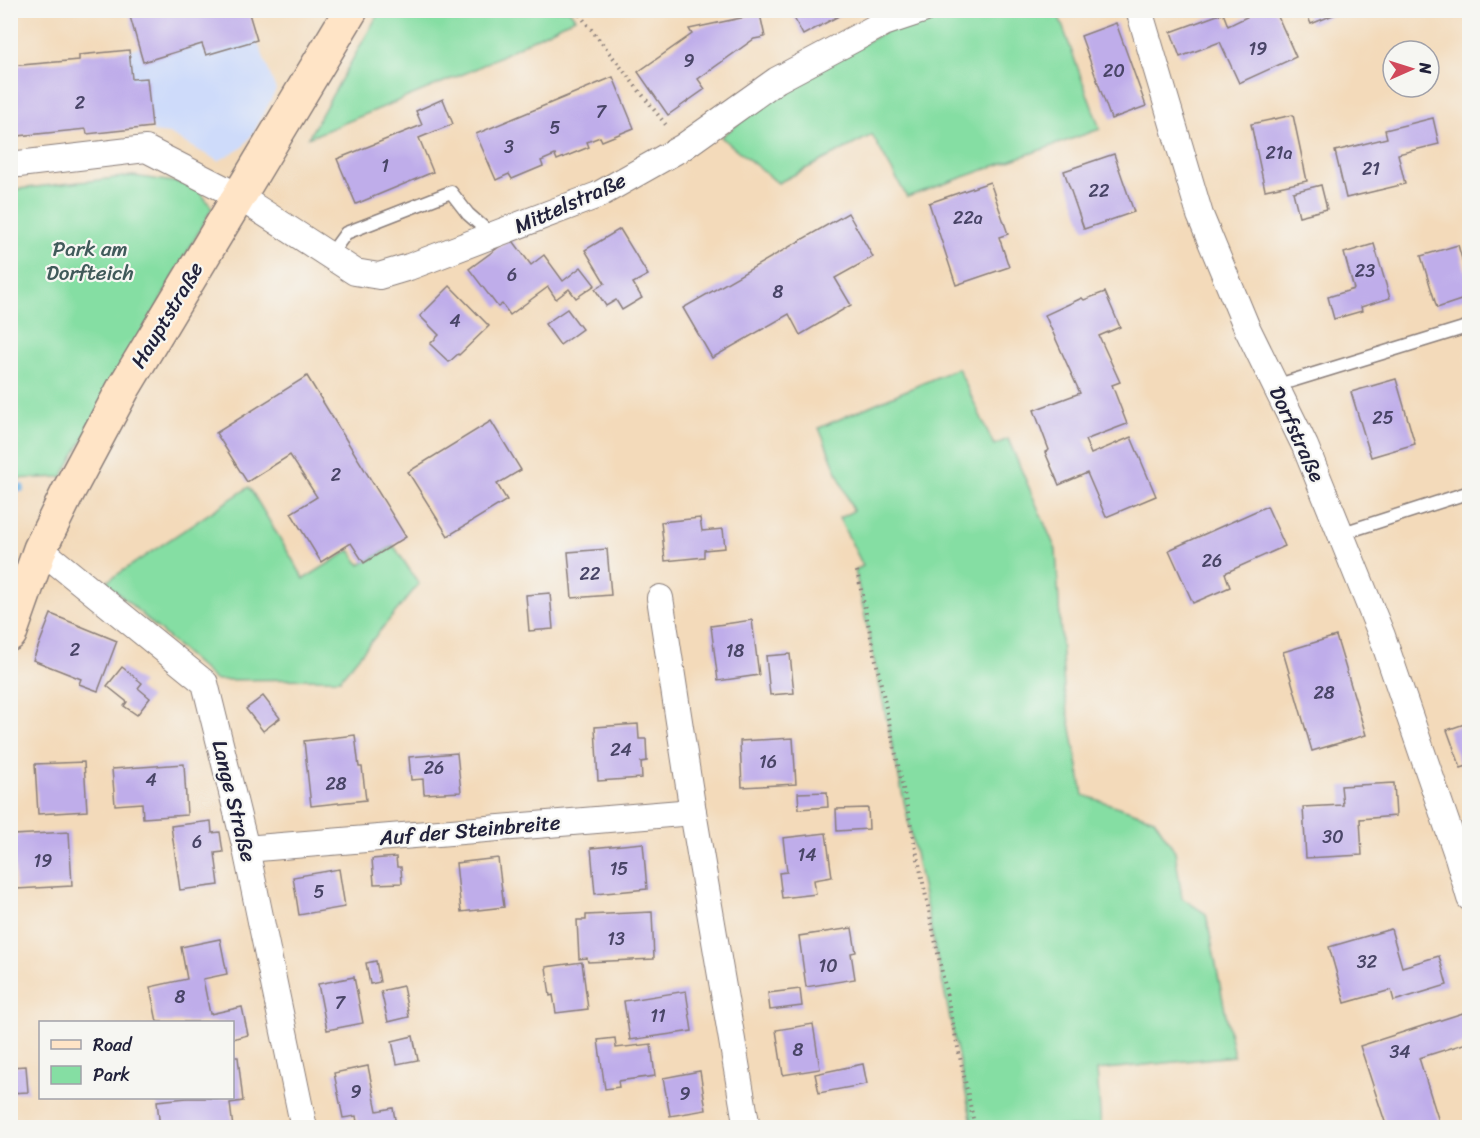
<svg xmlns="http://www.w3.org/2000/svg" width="1480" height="1138" font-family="Sriracha,sans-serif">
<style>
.built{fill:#cedbfa}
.green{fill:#85dea3;stroke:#54806f;stroke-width:1.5}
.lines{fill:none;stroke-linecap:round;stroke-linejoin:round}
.stream{stroke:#6cb0e1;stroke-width:8}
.building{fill:#bfadea}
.lane-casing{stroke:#8a7e7a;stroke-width:15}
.street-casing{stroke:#8a7e7a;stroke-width:28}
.secondary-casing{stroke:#8a7e7a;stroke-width:36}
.path{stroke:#8a7e7a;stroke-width:4;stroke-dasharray:1.5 4.5;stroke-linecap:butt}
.lane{stroke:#fff;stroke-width:12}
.street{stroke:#fff;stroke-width:26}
.secondary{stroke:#ffe4c6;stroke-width:33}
.labels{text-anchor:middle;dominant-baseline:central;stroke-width:4.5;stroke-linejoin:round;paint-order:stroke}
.number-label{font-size:18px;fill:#494567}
.street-label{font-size:21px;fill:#22223b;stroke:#f6f6f2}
.park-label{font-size:21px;fill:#405a5a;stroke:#f6f6f2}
</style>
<rect width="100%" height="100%" fill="#f6f6f2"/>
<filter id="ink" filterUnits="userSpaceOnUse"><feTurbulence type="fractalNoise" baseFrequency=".0167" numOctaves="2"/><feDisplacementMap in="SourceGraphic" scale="12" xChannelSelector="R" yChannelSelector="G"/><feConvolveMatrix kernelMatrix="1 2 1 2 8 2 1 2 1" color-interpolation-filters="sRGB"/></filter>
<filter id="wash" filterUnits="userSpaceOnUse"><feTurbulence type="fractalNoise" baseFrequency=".008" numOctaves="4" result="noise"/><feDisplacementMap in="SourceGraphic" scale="24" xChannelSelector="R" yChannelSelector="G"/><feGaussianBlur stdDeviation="1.35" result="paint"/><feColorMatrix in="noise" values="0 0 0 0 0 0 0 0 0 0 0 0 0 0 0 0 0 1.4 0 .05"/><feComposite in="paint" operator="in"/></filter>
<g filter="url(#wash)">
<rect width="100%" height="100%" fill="#f3daba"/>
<!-- built -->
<path class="built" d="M257 40 276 90 254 132 242 148 218 161 169 134 153 132 152 127 87 134 86 129 18 136V143H11V66L79 60V55L129 50 139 47 202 44 206 55Z"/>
<!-- green -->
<g class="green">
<path d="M569 10 575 18 473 70 308 138 380 11Z"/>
<path d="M957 10 1057 11 1100 129 907 197 872 135 778 183 721 137 781 90 890 29Z"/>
<path d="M133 176 195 185 212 208 62 477 11 479 10 190Z"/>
<path d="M958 368 994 445 1008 439 1056 550 1064 690 1083 795 1154 819 1175 851 1182 898 1206 914 1234 1056 1097 1070 1101 1127H973L855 570 863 566 839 518 853 511 819 428Z"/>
<path d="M249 487 304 579 350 550 360 565 394 546 419 584 340 679 215 680 106 582Z"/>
</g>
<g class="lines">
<!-- stream -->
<path class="stream" d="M10 489 21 488"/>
</g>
<g id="blocks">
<!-- building -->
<g class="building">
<path d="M137 10H197L198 14 211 10H248L257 40 206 55 202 44 143 62 129 13Z"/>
<path d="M790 10H850L803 35Z"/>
<path d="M1261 10H1275L1296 57 1239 83 1220 42 1180 57 1171 32 1223 13 1228 26Z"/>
<path d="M1305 10H1343V11L1311 24Z"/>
<path d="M760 14 765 37 754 39 698 79 705 89 668 115 638 72 692 34 689 29Z"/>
<path d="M1116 23 1146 106 1111 119 1081 36Z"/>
<path d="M129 50 132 79 147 78 152 127 87 134 86 129 18 136V143H10V66L79 60V55Z"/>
<path d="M613 77 634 128 602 141 600 137 587 142 589 147 557 160 555 155 541 161 543 166 512 179 509 174 496 180 476 134Z"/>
<path d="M443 99 453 124 419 138 433 172 356 204 337 159 422 125 416 111Z"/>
<path d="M1293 115 1307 181 1265 190 1251 124Z"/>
<path d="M1433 118 1439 144 1398 154 1405 184 1346 198 1335 151 1387 138 1385 130Z"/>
<path d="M1114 154 1134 212 1084 229 1064 171Z"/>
<path d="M990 182 1008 234 999 237 1009 267 956 285 929 203Z"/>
<path d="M1321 185 1327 209 1299 216 1293 192Z"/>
<path d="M848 213 873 257 835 278 851 305 800 335 789 314 712 358 683 308Z"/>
<path d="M620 229 648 275 633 283 642 298 622 310 616 300 606 306 595 289 605 283 585 250Z"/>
<path d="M511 238 531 265 544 255 563 281 581 267 595 285 576 298 569 289 556 299 548 287 510 315 502 304 498 307 469 269Z"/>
<path d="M1374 244 1390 298 1361 307 1362 311 1334 319 1328 297 1354 289 1344 253Z"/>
<path d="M1458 245 1468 280 1470 279V304L1467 298 1437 308 1421 256Z"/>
<path d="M450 286 489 326 459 355 458 354 449 362 430 344 439 335 420 316Z"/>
<path d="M1105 292 1120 327 1099 336 1120 382 1112 385 1127 424 1085 440 1091 454 1131 437 1156 496 1106 517 1087 473 1059 485 1045 452 1049 450 1034 410 1080 393 1045 315 1082 298 1084 300Z"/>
<path d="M567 309 582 329 560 345 545 324Z"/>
<path d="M307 376 406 537 364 563 351 543 321 562 291 513 317 497 290 455 247 482 216 433Z"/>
<path d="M1396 379 1415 444 1371 457 1351 392Z"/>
<path d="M491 421 521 470 497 484 507 500 448 536 408 472Z"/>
<path d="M1267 506 1285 546 1225 573 1230 587 1193 603 1169 550Z"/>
<path d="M700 518 702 531 723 529 725 548 704 550V557L665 561 661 522Z"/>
<path d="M607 549 611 595 572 598 568 552Z"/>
<path d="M550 593 553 629 529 631 526 595Z"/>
<path d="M51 614 117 641 98 691 79 684 81 679 33 660Z"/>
<path d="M752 620 759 675 718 681 711 626Z"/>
<path d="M1336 636 1366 735 1312 751 1283 652Z"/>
<path d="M790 654 794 693 770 695 766 656Z"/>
<path d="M122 667 142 683 138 688 150 698 137 715 124 706 127 702 107 686Z"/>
<path d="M263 696 280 718 263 731 246 709Z"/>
<path d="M1470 722V765L1461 768 1447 730Z"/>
<path d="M638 724 639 739H646L647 761 641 762 642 778 598 781 595 727Z"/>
<path d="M355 735 359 767H362L366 800 311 806 304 741Z"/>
<path d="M793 738 796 784 742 787 740 741Z"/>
<path d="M457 753 461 792 424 794 423 779 411 780 409 757Z"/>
<path d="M84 762 87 811 38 814 35 764Z"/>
<path d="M184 764 187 815 143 818 142 803 115 805 112 769Z"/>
<path d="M1394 783 1396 816 1360 819 1362 855 1306 858 1303 807 1343 805 1341 786Z"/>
<path d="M827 792 828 807 799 809 798 793Z"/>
<path d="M868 808 869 829 837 831 836 809Z"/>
<path d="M211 821 212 833 220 832 223 852 215 853 219 885 180 890 171 826Z"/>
<path d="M69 832 72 886 16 889 13 835Z"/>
<path d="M826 833 832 877 814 880 816 894 782 898 779 873 787 872 783 838Z"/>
<path d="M643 843 647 889 595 894 591 848Z"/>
<path d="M396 857 397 867H401L402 883 374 884 372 859Z"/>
<path d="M498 858 504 907 461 912 456 863Z"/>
<path d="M339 869 345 907 299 915 293 877Z"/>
<path d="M652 912 654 959 588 962 587 958 579 959 577 920H586V915Z"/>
<path d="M852 928 856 952 851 953 855 979 806 987 799 936Z"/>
<path d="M1391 929 1402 967 1439 956 1447 985 1394 1001 1391 990 1345 1003 1329 947Z"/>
<path d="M220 939 227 974 203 979 210 1014 242 1007 248 1035 232 1039V1022H157L150 987 187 979 181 947Z"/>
<path d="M376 961 380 982 370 984 366 963Z"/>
<path d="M582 962 588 1009 556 1013 553 995 550 996 546 967Z"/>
<path d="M354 977 363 1023 327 1030 318 984Z"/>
<path d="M403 986 409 1017 388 1022 381 991Z"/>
<path d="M800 989 802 1006 770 1010 768 993Z"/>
<path d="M686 991 692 1031 630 1040 624 1001Z"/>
<path d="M1463 1013 1470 1032V1042L1419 1058 1441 1128H1387L1360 1046Z"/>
<path d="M813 1024 820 1069 783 1075 776 1030Z"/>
<path d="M413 1036 418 1060 397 1064 392 1041Z"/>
<path d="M615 1038 616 1048 651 1044 655 1076 618 1081 619 1087 605 1089 598 1040Z"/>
<path d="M232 1057H238L243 1101 230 1103 233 1128H160L157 1101 187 1098H232Z"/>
<path d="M863 1064 867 1084 819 1093 815 1074Z"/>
<path d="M26 1066 28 1092 10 1093V1067Z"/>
<path d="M368 1066 377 1111 393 1108 396 1125 385 1128H358L356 1116 343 1118 334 1073Z"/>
<path d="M700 1071 706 1110 670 1116 663 1078Z"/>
</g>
</g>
</g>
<g filter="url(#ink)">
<use href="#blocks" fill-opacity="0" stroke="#8a7e7a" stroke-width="1.5"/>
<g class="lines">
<!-- lane casing -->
<g class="lane-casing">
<g id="lane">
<path d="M330 255 346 233 451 192 468 214 492 235"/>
<path d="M1275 386 1470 326"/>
<path d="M1340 534 1470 492"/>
</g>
</g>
<!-- street casing -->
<g class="street-casing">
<g id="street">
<path d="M1139 10 1200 215 1247 328 1305 446 1382 636 1458 857 1470 898"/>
<path d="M10 165 146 149 238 196 355 272 379 276 409 267 598 195 683 147 777 80 884 23 923 10"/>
<path d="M40 549 205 683 246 849 304 1128"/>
<path d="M660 598 693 812 747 1128"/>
<path d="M246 849 693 812"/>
</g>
</g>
<!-- secondary casing -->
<g class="secondary-casing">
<path id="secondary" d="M10 634 40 549 68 492 123 389 351 10"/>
</g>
<!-- path -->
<g class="path">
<path d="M576 10 666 125"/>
<path d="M857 571 975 1128"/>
</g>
<!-- lane -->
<use href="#lane" class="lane"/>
<!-- street -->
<use href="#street" class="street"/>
<!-- secondary -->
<use href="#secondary" class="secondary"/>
</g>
</g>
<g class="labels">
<!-- number labels -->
<g class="number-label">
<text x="1258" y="49">19</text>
<text x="689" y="61">9</text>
<text x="1114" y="71">20</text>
<text x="80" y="103">2</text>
<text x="601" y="112">7</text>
<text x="555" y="128">5</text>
<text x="509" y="147">3</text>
<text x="1279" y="153">21a</text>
<text x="385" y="166">1</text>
<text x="1371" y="169">21</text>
<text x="1099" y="191">22</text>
<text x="968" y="218">22a</text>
<text x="1365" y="271">23</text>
<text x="512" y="275">6</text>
<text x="778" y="292">8</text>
<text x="455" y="321">4</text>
<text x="1383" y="418">25</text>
<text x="336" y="475">2</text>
<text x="1212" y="561">26</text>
<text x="590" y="574">22</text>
<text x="75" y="650">2</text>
<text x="735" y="651">18</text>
<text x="1324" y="693">28</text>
<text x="621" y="750">24</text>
<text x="768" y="762">16</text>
<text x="434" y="768">26</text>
<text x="151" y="780">4</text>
<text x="336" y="784">28</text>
<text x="1333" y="837">30</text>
<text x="197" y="842">6</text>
<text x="807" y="855">14</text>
<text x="43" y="861">19</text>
<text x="619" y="869">15</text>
<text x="319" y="892">5</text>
<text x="616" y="939">13</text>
<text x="1367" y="962">32</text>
<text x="828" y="966">10</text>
<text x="180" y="997">8</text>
<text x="340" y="1003">7</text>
<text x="658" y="1016">11</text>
<text x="798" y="1050">8</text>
<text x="1400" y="1052">34</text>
<text x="356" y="1092">9</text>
<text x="685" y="1094">9</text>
</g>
<!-- street labels -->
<g class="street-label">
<text transform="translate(570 203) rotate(-24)">Mittelstraße</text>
<text transform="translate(167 315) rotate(-59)">Hauptstraße</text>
<text transform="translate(1297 434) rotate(65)">Dorfstraße</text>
<text transform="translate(234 801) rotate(76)">Lange Straße</text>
<text transform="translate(470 830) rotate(-5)">Auf der Steinbreite</text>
</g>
<!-- park labels -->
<g class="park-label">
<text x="90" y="249">Park am<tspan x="90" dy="24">Dorfteich</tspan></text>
</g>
</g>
<!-- margin -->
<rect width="1480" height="1138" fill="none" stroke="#f6f6f2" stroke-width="36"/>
<!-- legend -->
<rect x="39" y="1021" width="195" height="78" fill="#f6f6f2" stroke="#a1a1a9" stroke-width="1.5"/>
<rect x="51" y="1040" width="30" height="9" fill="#ffe4c6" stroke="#a1a1a9" stroke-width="1.5"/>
<text x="93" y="1051" font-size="18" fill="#22223b">Road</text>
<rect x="51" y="1066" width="30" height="18" fill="#85dea3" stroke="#a1a1a9" stroke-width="1.5"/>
<text x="93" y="1081" font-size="18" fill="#22223b">Park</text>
<!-- north arrow -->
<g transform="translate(1411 69) rotate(87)"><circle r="28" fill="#f6f6f2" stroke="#a1a1a9" stroke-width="1.5"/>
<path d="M0-4.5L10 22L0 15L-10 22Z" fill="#d1495b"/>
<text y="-9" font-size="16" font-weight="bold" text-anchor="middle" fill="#22223b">N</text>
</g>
</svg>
